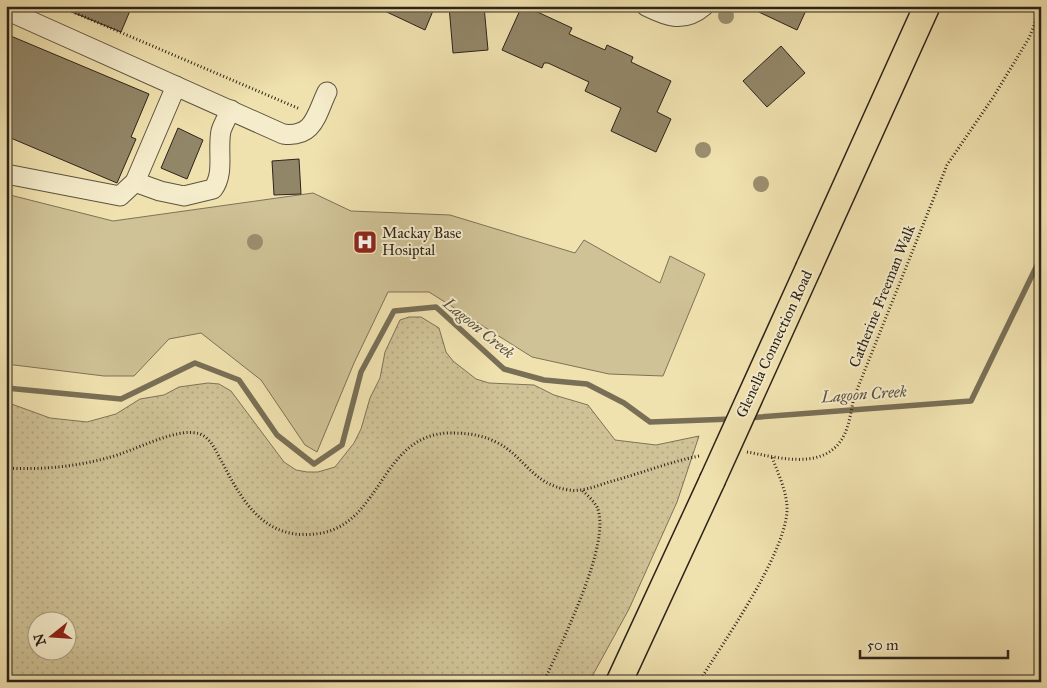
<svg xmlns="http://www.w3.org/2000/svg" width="1047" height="688" font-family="'IM FELL Great Primer',serif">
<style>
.green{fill:#cfc296;stroke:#7e7258}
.park{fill:url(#park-dots);stroke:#7e7258;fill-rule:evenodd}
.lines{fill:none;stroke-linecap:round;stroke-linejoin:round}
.stream{stroke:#796f56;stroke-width:5.5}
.building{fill:#928668;stroke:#2c231b}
.minor-casing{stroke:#5d5340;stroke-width:21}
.major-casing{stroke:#2c231b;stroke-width:28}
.path{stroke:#2c231b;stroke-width:3;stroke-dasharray:1 2.5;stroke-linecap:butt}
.minor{stroke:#f5eccb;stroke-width:19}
.major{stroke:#f0e2af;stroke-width:25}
.major-bridge-casing{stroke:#2c231b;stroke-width:28;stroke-linecap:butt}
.major-bridge{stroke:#f0e2af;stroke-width:25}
.tree{fill:#9b8f6f}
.labels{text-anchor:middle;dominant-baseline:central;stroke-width:4;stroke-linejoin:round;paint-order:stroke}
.poi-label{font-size:15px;fill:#2c231b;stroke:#f5eccb;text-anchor:start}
.street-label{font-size:15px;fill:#2c231b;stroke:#f5eccb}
.water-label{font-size:16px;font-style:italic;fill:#594f3d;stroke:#f5eccb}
</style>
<defs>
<pattern id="park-dots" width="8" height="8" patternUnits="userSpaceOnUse" patternTransform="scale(1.25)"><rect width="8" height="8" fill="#cfc296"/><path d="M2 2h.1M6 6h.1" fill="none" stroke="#b2a681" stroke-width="1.8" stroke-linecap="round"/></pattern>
</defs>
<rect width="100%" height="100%" fill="#f0e2af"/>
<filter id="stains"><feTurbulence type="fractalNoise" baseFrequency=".004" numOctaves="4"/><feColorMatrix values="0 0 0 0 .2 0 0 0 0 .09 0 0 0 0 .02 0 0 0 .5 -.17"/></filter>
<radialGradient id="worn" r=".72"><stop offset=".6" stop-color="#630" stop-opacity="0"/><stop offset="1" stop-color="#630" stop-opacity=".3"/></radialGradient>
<!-- green -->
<path class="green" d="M313 193 351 211 450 215 575 253 584 240 660 283 670 256 705 274 663 376 609 374 532 357 429 292H388L354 363 317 452 305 445 261 380 201 333 169 339 134 376H104L6 364V194L113 221Z"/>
<!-- park -->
<path class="park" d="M409 317H421L439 328 446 352 453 361 476 379 489 383 534 385 554 395 588 405 615 440 656 445 699 436 677 502 629 609 589 682H6V402L50 418 87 422 116 414 140 399 164 395 179 387 208 383 219 384 231 391 284 462 296 470 307 472H318L335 467 354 443 361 429 370 398 380 378 385 352 400 320ZM38 620H68V650H38Z"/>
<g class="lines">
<!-- stream -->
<g class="stream">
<path d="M6 388 121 399 195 363 239 380 277 435 314 464 342 445 361 372 394 311 436 307 504 369 544 380 587 384 624 403 650 422 732 419"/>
<path d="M747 418 971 401 1041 257"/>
</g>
</g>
<!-- building -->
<g class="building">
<path d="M57 6H132L121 32Z"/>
<path d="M374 6H435L425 30Z"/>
<path d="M449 6H484L488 50 453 53Z"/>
<path d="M746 6H808L797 30Z"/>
<path d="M521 8 529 12 531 9 572 28 569 34 605 50 607 45 633 57 631 62 671 81 657 112 671 119 656 152 611 131 621 108 585 91 589 82 548 63H544L542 68 502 50Z"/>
<path d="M6 34 149 94 131 137 136 139 117 183 6 136Z"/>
<path d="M781 46 805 73 767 107 743 81Z"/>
<path d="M178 128 203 140 187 179 161 168Z"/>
<path d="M299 159 301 194 274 195 272 161Z"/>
</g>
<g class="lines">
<!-- minor casing -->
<g class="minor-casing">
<g id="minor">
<path d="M646 6C668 17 684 23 704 6"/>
<path d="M6 10 283 134C314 138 316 115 327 92"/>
<path d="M6 174 120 196 135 182 176 86"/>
<path d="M135 182 160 191 184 196 213 189C225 173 217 150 221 131 223 124 228 116 231 110"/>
</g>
</g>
<!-- major casing -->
<g class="major-casing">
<g id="major">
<path d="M809 267 927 6"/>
<path d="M619 682 712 481"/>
</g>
</g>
<!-- path -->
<g class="path">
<path d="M59 6 300 109"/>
<path d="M747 452C776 457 819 470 840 442 849 430 851 411 854 397L947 165 994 96 1029 38 1035 23 1039 6"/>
<path d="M6 468C40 470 74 467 107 458 133 452 177 426 200 434 212 439 216 452 222 462 244 505 267 543 322 533 382 521 381 436 448 433 465 433 480 434 496 442 525 456 531 484 569 490 582 492 597 486 609 482 639 474 669 462 699 456"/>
<path d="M544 682C559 646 613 543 597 507 594 501 587 495 582 490"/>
<path d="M699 682C724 641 783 558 787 512 788 493 778 474 772 457"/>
</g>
<!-- minor -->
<use href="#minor" class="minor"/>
<!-- major -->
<use href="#major" class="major"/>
<!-- major-bridge casing -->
<g class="major-bridge-casing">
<path id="major-bridge" d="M712 481 809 267"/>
</g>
<!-- major-bridge -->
<use href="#major-bridge" class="major-bridge"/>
</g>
<!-- trees -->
<g class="tree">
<circle cx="726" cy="16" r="8"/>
<circle cx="703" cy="150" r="8"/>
<circle cx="761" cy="184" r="8"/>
<circle cx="255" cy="242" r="8"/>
</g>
<!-- icons -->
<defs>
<g id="hospital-square" transform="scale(1.25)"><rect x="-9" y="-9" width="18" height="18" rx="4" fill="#8f2418" stroke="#f5eccb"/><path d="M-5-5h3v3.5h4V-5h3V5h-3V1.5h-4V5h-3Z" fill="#fff"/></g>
</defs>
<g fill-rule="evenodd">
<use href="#hospital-square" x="365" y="242"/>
</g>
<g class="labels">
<!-- poi labels -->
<g class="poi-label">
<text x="382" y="233">Mackay Base<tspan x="382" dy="17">Hosiptal</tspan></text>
</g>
<!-- street labels -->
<g class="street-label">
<text transform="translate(882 296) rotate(-68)">Catherine Freeman Walk</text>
<text transform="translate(774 344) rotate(-65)">Glenella Connection Road</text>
</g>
<!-- water labels -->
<g class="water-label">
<text transform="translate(479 328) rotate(39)">Lagoon Creek</text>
<text transform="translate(864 394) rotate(-4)">Lagoon Creek</text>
</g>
</g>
<!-- margin -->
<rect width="1047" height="688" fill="none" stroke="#f0e2af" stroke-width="25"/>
<rect x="8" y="8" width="1032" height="673" fill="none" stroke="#2c231b" stroke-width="2.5"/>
<rect x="12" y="12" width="1022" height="663" fill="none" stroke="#2c231b"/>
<!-- north arrow -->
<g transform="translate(52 636) rotate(253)"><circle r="24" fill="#f5eccb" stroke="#a59c85"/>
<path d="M0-4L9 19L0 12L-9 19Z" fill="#8f2418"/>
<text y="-8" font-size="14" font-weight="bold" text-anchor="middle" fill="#2c231b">N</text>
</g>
<!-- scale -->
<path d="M860 650v8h148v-8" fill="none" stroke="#2c231b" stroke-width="2.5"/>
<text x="867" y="650" font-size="15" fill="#2c231b" stroke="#f5eccb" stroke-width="4" paint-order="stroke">50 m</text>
<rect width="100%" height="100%" filter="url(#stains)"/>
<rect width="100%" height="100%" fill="url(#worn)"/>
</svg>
